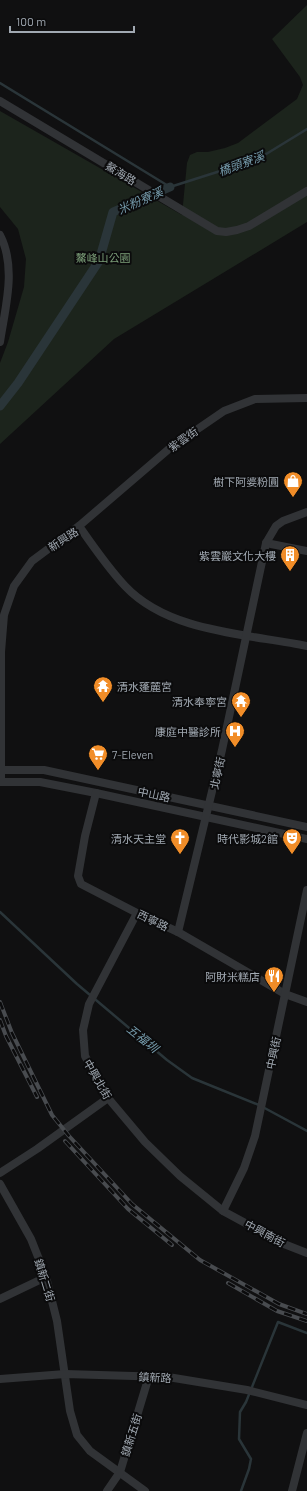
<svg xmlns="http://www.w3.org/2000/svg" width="307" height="1491" font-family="Barlow,'Noto Sans TC',sans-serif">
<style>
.green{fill:#1c241c}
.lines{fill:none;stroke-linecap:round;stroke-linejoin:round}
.stream{stroke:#2a3539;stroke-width:2.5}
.canal{stroke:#2a3539;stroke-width:9}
.minor{stroke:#313336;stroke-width:8}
.rail-casing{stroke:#484b4f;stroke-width:4}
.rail{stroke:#0b0b0c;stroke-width:2.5;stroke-dasharray:8;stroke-linecap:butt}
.labels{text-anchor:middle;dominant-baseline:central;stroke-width:4;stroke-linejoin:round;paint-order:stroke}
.street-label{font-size:11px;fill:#a1a9b2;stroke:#0b0b0c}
.park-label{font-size:11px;fill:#7b9e78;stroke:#0b0b0c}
.poi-label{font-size:11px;fill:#a1a9b2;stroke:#0b0b0c;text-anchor:end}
.water-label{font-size:12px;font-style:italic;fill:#779dae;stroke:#0b0b0c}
</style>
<rect width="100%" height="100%" fill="#101011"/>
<!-- green -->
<path class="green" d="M307 5V222L114 339 0 444V363L8 342 24 287 26 259 18 229 0 207V111L182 215 187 163 190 155 197 152H208L225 148 238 143 297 99 303 85 300 77 272 39Z"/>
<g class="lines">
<!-- stream -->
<g class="stream">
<path d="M0 83 170 187 258 159 307 129"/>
<path d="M0 912 77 984 167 1060 192 1078 259 1105 307 1131"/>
<path d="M241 1491 249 1469 251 1459 239 1439 240 1412 246 1402 278 1322 307 1333"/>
</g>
<!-- canal -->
<path class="canal" d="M0 406 18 383 99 261 113 212 170 187"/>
<!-- minor -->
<g class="minor">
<path d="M0 101 217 231 226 232 237 230 249 226 307 191"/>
<path d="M0 235C17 268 5 308 0 342"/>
<path d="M79 526C93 546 108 568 125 586 169 633 249 634 307 646"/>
<path d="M266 543 307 551"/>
<path d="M0 770H44L307 827"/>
<path d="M1 781V652L4 615 14 586 32 561 79 526 170 448 224 411 255 399 307 398"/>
<path d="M0 782H40L96 793 307 839"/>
<path d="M96 793 85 836 78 876 81 884 137 913 178 932 285 994 307 1002"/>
<path d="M137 913 89 1004 83 1030 85 1056 108 1098 145 1142 180 1176 223 1211 284 1244 307 1253"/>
<path d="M178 932 222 750 266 543 276 526 283 521 307 512"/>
<path d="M0 1173 37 1149 108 1098"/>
<path d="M0 1184 31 1239 46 1277 57 1321 70 1411 77 1435 90 1451 145 1491"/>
<path d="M223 1211 244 1168 255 1136 307 890"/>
<path d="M0 1299 46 1277"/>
<path d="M0 1379 65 1374 168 1377 247 1390 307 1405"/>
<path d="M107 1491 120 1472 149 1376"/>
<path d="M292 1491 307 1433"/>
</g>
<!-- rail casing -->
<g class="rail-casing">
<g id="rail">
<path d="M0 1002 12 1033 52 1115 69 1136 132 1204 200 1260 279 1304 307 1314"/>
<path d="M0 1020 6 1036 37 1097"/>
<path d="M65 1141 128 1209 172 1245"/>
<path d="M228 1283 277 1311 307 1321"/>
</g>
</g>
<!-- rail -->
<use href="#rail" class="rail"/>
</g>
<!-- icons -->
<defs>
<g id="shop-pin" transform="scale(1)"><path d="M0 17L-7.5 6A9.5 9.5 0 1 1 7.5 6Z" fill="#f18d28" stroke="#0b0b0c"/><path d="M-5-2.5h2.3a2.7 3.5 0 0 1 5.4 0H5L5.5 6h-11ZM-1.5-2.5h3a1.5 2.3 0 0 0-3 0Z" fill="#fff"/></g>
<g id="building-pin" transform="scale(1)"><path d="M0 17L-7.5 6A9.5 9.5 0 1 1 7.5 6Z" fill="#f18d28" stroke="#0b0b0c"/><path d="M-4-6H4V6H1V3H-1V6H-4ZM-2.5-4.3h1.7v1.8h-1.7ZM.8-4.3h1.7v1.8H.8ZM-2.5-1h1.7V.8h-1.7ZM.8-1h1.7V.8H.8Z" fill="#fff"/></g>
<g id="temple-pin" transform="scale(1)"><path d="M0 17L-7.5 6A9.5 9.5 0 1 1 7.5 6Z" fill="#f18d28" stroke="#0b0b0c"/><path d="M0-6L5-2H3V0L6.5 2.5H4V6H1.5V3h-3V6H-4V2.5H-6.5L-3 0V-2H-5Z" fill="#fff"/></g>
<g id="hospital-pin" transform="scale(1)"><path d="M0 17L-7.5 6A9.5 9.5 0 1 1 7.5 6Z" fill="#f18d28" stroke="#0b0b0c"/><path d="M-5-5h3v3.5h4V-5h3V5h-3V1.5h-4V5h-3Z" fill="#fff"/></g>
<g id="supermarket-pin" transform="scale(1)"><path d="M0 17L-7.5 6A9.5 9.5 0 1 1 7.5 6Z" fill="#f18d28" stroke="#0b0b0c"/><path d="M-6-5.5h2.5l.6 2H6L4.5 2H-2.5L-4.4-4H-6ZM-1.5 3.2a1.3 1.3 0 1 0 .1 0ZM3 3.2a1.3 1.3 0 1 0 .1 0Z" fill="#fff"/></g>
<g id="church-pin" transform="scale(1)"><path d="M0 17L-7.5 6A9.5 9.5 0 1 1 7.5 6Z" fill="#f18d28" stroke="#0b0b0c"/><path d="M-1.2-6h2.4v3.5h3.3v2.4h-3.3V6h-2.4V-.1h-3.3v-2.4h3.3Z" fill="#fff"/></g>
<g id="theatre-pin" transform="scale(1)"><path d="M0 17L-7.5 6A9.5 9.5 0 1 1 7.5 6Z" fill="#f18d28" stroke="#0b0b0c"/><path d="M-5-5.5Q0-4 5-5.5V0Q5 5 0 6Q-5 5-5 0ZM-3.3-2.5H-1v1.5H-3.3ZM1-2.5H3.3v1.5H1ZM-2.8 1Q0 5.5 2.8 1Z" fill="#fff"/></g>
<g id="restaurant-pin" transform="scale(1)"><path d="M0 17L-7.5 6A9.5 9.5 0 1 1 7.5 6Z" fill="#f18d28" stroke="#0b0b0c"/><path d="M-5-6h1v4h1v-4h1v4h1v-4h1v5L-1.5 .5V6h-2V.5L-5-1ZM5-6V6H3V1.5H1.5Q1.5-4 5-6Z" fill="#fff"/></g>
</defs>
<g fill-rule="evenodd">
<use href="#shop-pin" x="293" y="481"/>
<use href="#building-pin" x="290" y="555"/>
<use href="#temple-pin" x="103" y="686"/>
<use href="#temple-pin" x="241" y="701"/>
<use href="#hospital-pin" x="235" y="731"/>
<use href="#supermarket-pin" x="98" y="754"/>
<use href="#church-pin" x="180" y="838"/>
<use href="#theatre-pin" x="292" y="838"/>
<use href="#restaurant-pin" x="274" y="976"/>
</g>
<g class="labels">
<!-- street labels -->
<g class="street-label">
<text transform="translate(121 173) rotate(31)">鰲海路</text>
<text transform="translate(183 439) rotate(-35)">紫雲街</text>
<text transform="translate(63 539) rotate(-33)">新興路</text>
<text transform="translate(217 773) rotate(-77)">北寧街</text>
<text transform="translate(154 794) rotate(12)">中山路</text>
<text transform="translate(153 920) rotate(25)">西寧路</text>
<text transform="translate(273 1053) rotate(-78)">中興街</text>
<text transform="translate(98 1079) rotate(60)">中興北街</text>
<text transform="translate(265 1233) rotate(28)">中興南街</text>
<text transform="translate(45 1280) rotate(73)">鎮新二街</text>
<text transform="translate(155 1377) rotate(3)">鎮新路</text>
<text transform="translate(131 1435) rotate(-73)">鎮新五街</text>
</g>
<!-- park labels -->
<g class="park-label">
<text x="103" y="257">鰲峰山公園</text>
</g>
<!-- poi labels -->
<g class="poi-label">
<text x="279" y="481">樹下阿婆粉圓</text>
<text x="276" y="555">紫雲巖文化大樓</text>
<text x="117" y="686" text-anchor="start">清水蓬麓宮</text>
<text x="227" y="701">清水奉寧宮</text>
<text x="221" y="731">康庭中醫診所</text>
<text x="112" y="754" text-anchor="start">7-Eleven</text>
<text x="166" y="838">清水天主堂</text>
<text x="278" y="838">時代影城2館</text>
<text x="260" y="976">阿財米糕店</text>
</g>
<!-- water labels -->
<g class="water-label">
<text transform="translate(241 163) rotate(-20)">橋頭寮溪</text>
<text transform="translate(140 200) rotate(-24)">米粉寮溪</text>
<text transform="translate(143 1038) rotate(39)">五福圳</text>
</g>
</g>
<!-- scale -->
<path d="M10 26v6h124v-6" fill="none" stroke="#a1a9b2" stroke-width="2"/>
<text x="16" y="26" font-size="12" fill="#a1a9b2" stroke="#0b0b0c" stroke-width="3" paint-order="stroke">100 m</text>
</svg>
